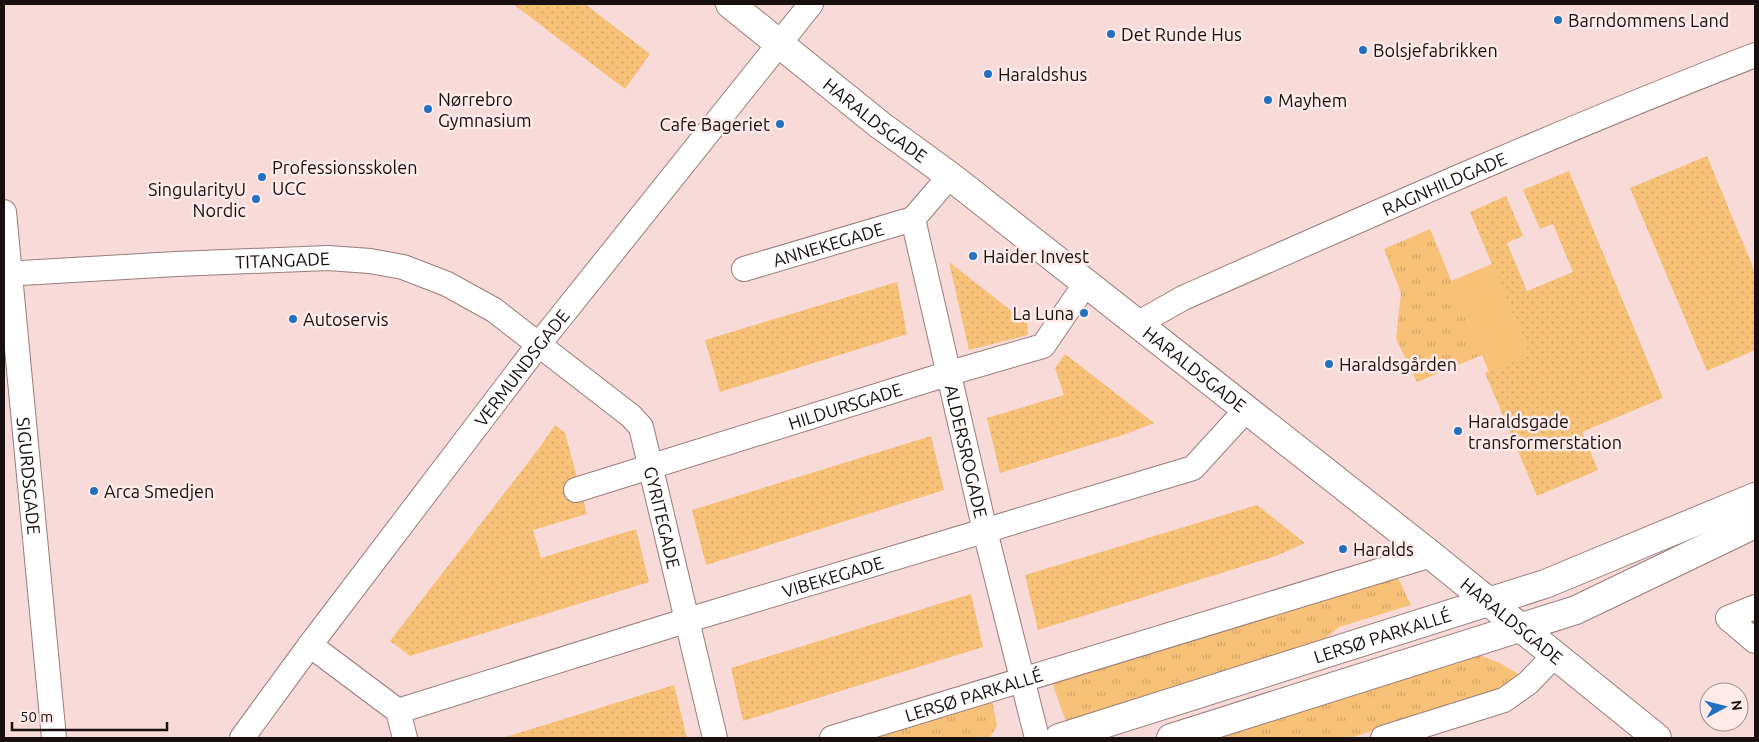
<svg xmlns="http://www.w3.org/2000/svg" width="1759" height="742" font-family="Ubuntu,sans-serif">
<style>
.grass{fill:url(#grass-tufts)}
.garden{fill:url(#garden-dots)}
.pitch{fill:#f8c178}
.lines{fill:none;stroke-linecap:round;stroke-linejoin:round}
.street-casing{stroke:#977d7b;stroke-width:26}
.secondary-casing{stroke:#977d7b;stroke-width:30}
.street{stroke:#fff;stroke-width:24}
.secondary{stroke:#fff;stroke-width:28}
.poi-dot{fill:#2171c0;stroke:#fdeae9;stroke-width:2}
.labels{text-anchor:middle;dominant-baseline:central;stroke-width:5;stroke-linejoin:round;paint-order:stroke}
.poi-label{font-size:18px;fill:#190f0f;stroke:#fdeae9;text-anchor:start}
.street-label{font-size:18px;fill:#190f0f;stroke:#fdeae9}
</style>
<defs>
<pattern id="grass-tufts" width="24" height="20" patternUnits="userSpaceOnUse" patternTransform="scale(1.25)"><rect width="24" height="20" fill="#f8c178"/><path d="M3 7l-1-3M5 7V3M7 7l1-3M15 17l-1-3M17 17v-4M19 17l1-3" fill="none" stroke="#d4a567"/></pattern>
<pattern id="garden-dots" width="8" height="8" patternUnits="userSpaceOnUse" patternTransform="scale(1.25)"><rect width="8" height="8" fill="#f8c178"/><path d="M2 2h.1M6 6h.1" fill="none" stroke="#d4a567" stroke-width="1.8" stroke-linecap="round"/></pattern>
</defs>
<rect width="100%" height="100%" fill="#f8dad8"/>
<!-- grass -->
<g class="grass">
<path d="M1430 229 1482 355 1417 382 1396 339 1401 293 1384 249Z"/>
<path d="M1396 574 1411 605 1339 627 1316 646 1067 725 1052 682Z"/>
<path d="M1475 653 1500 663 1520 675 1496 692 1350 738H1212Z"/>
<path d="M992 701 997 726 990 737 987 738H871Z"/>
</g>
<!-- garden -->
<g class="garden">
<path d="M513 4H585L650 54 625 89Z"/>
<path d="M1707 156 1755 272V350L1707 371 1630 188Z"/>
<path d="M1569 171 1663 398 1582 432 1598 470 1537 496 1485 373 1530 355 1470 212 1506 196 1523 236 1507 243 1527 291 1573 272 1553 224 1540 229 1523 190Z"/>
<path d="M949 262 1027 323 1028 335 969 350Z"/>
<path d="M897 282 907 334 720 392 705 340Z"/>
<path d="M1065 354 1154 423 1123 435 1000 473 987 418 1064 395 1055 368Z"/>
<path d="M555 425 565 433 587 514 533 530 541 558 636 529 649 582 410 656 390 641 540 447Z"/>
<path d="M931 436 944 490 706 565 692 510Z"/>
<path d="M1257 505 1305 543 1276 556 1038 630 1025 575Z"/>
<path d="M971 594 983 647 743 721 731 668Z"/>
<path d="M674 685 687 738H502Z"/>
</g>
<!-- pitch -->
<path class="pitch" d="M1492 264 1530 355 1489 372 1451 281Z"/>
<g class="lines">
<!-- street casing -->
<g class="street-casing">
<g id="street">
<path id="s1" d="M950 176 913 219 985 531 1037 738"/>
<path id="s2" d="M4 212 54 738"/>
<path id="s3" d="M744 269 913 219"/>
<path id="s4" d="M4 274 176 264 328 258 370 261 403 267 447 284 494 310 631 416 641 427 715 738"/>
<path id="s5" d="M1137 324 1183 298C1373 214 1562 130 1755 55"/>
<path id="s6" d="M576 490 950 373 1043 346 1086 283"/>
<path d="M1755 607 1728 618 1755 641"/>
<path d="M310 645 398 711 405 738"/>
<path id="s7" d="M398 711 688 620 1193 468 1246 410"/>
<path id="s8" d="M242 738 310 645 539 344 811 4"/>
<path id="s9" d="M832 738 1431 555"/>
<path d="M1383 738 1504 700 1528 683 1554 656"/>
</g>
</g>
<!-- secondary casing -->
<g class="secondary-casing">
<g id="secondary">
<path id="s10" d="M730 4 880 125 950 176 1431 555 1657 738"/>
<path id="s11" d="M1059 738 1545 584 1755 497"/>
<path d="M1171 738 1576 610 1755 524"/>
</g>
</g>
<!-- street -->
<use href="#street" class="street"/>
<!-- secondary -->
<use href="#secondary" class="secondary"/>
</g>
<!-- markers -->
<g class="poi-dot">
<circle cx="1558" cy="20" r="5"/>
<circle cx="1111" cy="34" r="5"/>
<circle cx="1363" cy="50" r="5"/>
<circle cx="988" cy="74" r="5"/>
<circle cx="1268" cy="100" r="5"/>
<circle cx="428" cy="109" r="5"/>
<circle cx="780" cy="124" r="5"/>
<circle cx="262" cy="177" r="5"/>
<circle cx="256" cy="199" r="5"/>
<circle cx="973" cy="256" r="5"/>
<circle cx="1084" cy="313" r="5"/>
<circle cx="293" cy="319" r="5"/>
<circle cx="1329" cy="364" r="5"/>
<circle cx="1458" cy="431" r="5"/>
<circle cx="94" cy="491" r="5"/>
<circle cx="1343" cy="549" r="5"/>
</g>
<g class="labels">
<!-- poi labels -->
<g class="poi-label">
<text x="1568" y="20">Barndommens Land</text>
<text x="1121" y="34">Det Runde Hus</text>
<text x="1373" y="50">Bolsjefabrikken</text>
<text x="998" y="74">Haraldshus</text>
<text x="438" y="99">Nørrebro<tspan x="438" dy="21">Gymnasium</tspan></text>
<text x="1278" y="100">Mayhem</text>
<text x="770" y="124" text-anchor="end">Cafe Bageriet</text>
<text x="272" y="167">Professionsskolen<tspan x="272" dy="21">UCC</tspan></text>
<text x="246" y="189" text-anchor="end">SingularityU<tspan x="246" dy="21">Nordic</tspan></text>
<text x="983" y="256">Haider Invest</text>
<text x="1074" y="313" text-anchor="end">La Luna</text>
<text x="303" y="319">Autoservis</text>
<text x="1339" y="364">Haraldsgården</text>
<text x="1468" y="421">Haraldsgade<tspan x="1468" dy="21">transformerstation</tspan></text>
<text x="104" y="491">Arca Smedjen</text>
<text x="1353" y="549">Haralds</text>
</g>
<!-- street labels -->
<g class="street-label">
<text stroke="none"><textPath href="#s10" startOffset="186">HARALDSGADE</textPath></text>
<text stroke="none"><textPath href="#s5" startOffset="338">RAGNHILDGADE</textPath></text>
<text stroke="none"><textPath href="#s3" startOffset="88">ANNEKEGADE</textPath></text>
<text stroke="none"><textPath href="#s4" startOffset="279">TITANGADE</textPath></text>
<text stroke="none"><textPath href="#s8" startOffset="464">VERMUNDSGADE</textPath></text>
<text stroke="none"><textPath href="#s10" startOffset="591">HARALDSGADE</textPath></text>
<text stroke="none"><textPath href="#s6" startOffset="282">HILDURSGADE</textPath></text>
<text stroke="none"><textPath href="#s1" startOffset="295">ALDERSROGADE</textPath></text>
<text stroke="none"><textPath href="#s2" startOffset="265">SIGURDSGADE</textPath></text>
<text stroke="none"><textPath href="#s4" startOffset="782">GYRITEGADE</textPath></text>
<text stroke="none"><textPath href="#s7" startOffset="455">VIBEKEGADE</textPath></text>
<text stroke="none"><textPath href="#s10" startOffset="996">HARALDSGADE</textPath></text>
<text stroke="none"><textPath href="#s11" startOffset="339">LERSØ PARKALLÉ</textPath></text>
<text stroke="none"><textPath href="#s9" startOffset="148">LERSØ PARKALLÉ</textPath></text>
</g>
</g>
<!-- border -->
<rect width="1759" height="742" fill="none" stroke="#190f0f" stroke-width="10"/>
<!-- north arrow -->
<g transform="translate(1724 707) rotate(83)"><circle r="24" fill="#fdeae9" stroke="#a29292"/>
<path d="M0-4L9 19L0 12L-9 19Z" fill="#2171c0"/>
<text y="-8" font-size="14" font-weight="bold" text-anchor="middle" fill="#190f0f">N</text>
</g>
<!-- scale -->
<path d="M12 722v8h155v-8" fill="none" stroke="#190f0f" stroke-width="2.5"/>
<text x="20" y="722" font-size="15" fill="#190f0f" stroke="#fdeae9" stroke-width="4" paint-order="stroke">50 m</text>
</svg>
